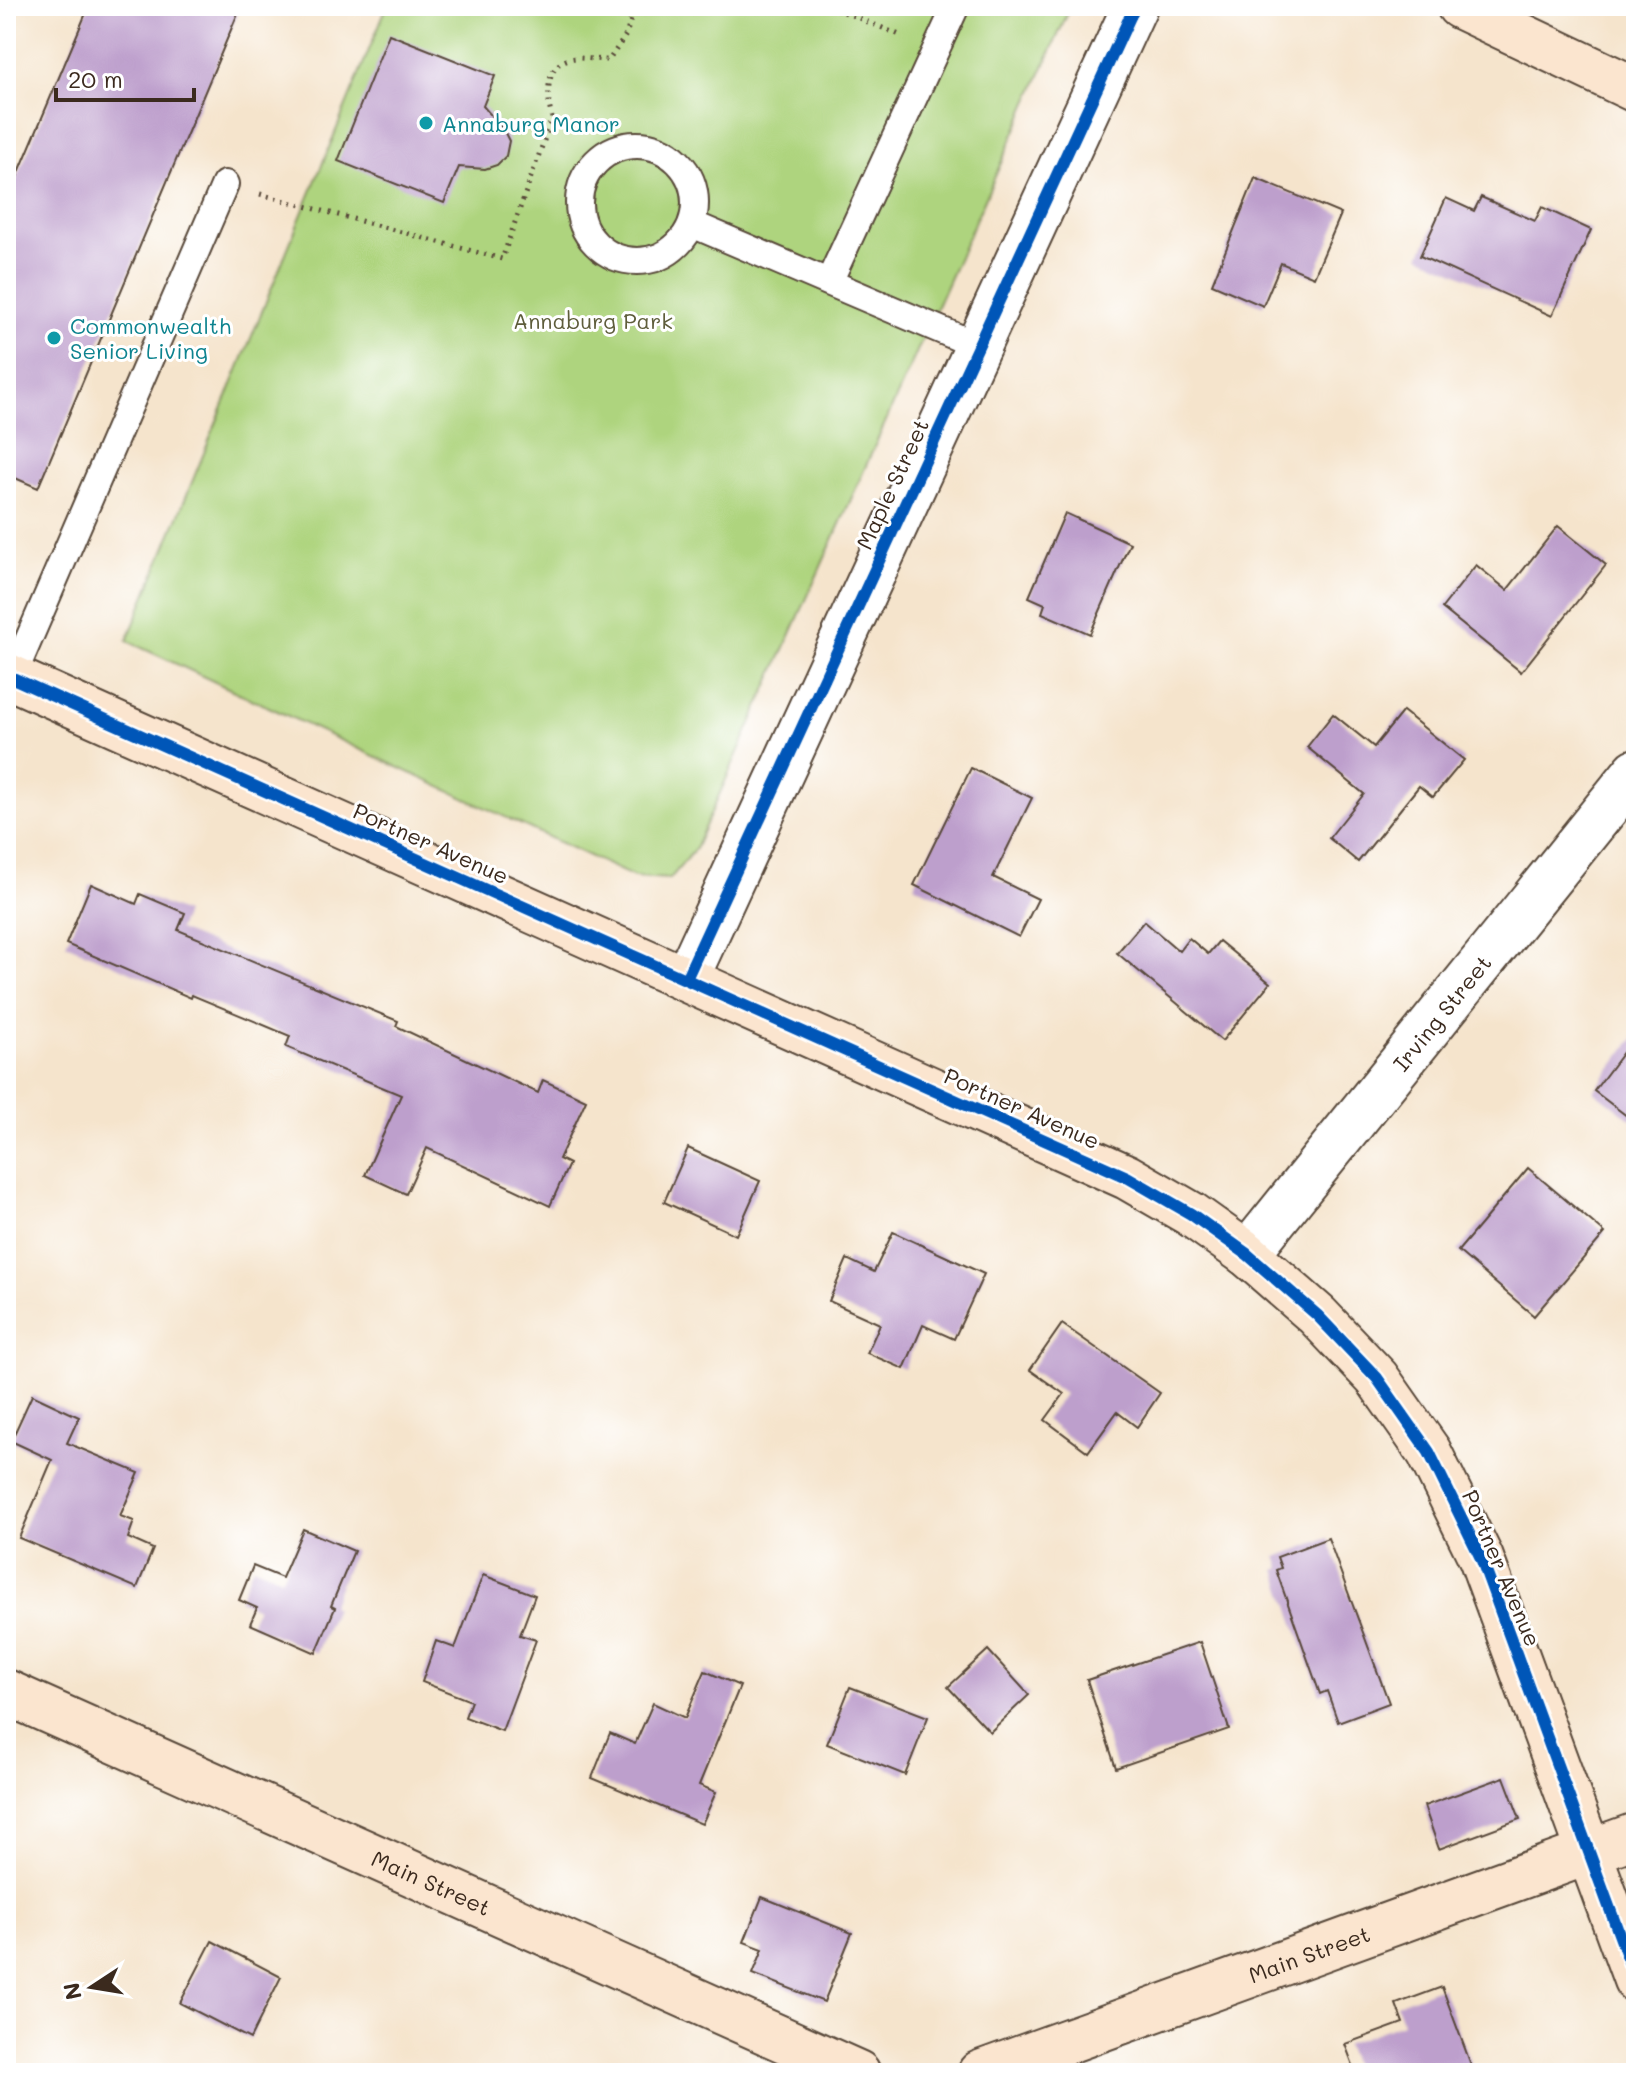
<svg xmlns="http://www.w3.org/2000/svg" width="1642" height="2079" font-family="Mali,sans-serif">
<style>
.green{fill:#aed47e;stroke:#747f4e;stroke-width:2}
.building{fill:#bd9fcc}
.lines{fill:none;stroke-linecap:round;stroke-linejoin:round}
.lane-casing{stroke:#574638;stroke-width:30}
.street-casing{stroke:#574638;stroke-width:48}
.secondary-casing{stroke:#574638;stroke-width:48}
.path{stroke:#574638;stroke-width:5;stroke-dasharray:2 6;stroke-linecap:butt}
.lane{stroke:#fff;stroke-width:26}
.street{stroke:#fff;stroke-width:44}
.secondary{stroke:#fbe5cf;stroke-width:44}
.cycleway-casing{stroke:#fff;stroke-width:17}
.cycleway{stroke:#0057b8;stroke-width:12}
.culture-dot{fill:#0f9aa8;stroke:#fff;stroke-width:3}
.labels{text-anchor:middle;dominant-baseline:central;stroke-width:6;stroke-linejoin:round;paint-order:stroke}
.culture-label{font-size:22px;fill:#0d838f;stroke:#fff;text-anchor:start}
.park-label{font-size:22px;fill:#5e5d3b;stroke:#fff}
.street-label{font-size:22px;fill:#3b2a1e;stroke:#fff}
</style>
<rect width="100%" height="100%" fill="#fff"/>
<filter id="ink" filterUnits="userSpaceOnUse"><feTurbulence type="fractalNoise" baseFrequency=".0125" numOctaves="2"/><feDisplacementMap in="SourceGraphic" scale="16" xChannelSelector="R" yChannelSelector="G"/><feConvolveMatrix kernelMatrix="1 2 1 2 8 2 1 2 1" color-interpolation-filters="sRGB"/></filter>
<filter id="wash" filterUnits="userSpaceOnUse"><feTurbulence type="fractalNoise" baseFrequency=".006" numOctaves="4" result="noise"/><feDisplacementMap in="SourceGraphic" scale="32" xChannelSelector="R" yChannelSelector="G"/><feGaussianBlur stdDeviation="1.8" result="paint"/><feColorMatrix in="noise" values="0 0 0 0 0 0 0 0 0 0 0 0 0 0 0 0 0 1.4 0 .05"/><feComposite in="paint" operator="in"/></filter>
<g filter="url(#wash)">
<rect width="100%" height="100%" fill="#f5e4cc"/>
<!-- green -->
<path class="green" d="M387 6H1071L695 849 670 879 634 877 127 641Z"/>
<g id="blocks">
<!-- building -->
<g class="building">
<path d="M89 6H241L38 488 6 474V203Z"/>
<path d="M389 34 495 76 483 106 503 129 509 141 506 156 497 165 485 169 459 167 444 203 338 161Z"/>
<path d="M1255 178 1341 214 1314 277 1281 263 1263 306 1212 284Z"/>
<path d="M1481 197 1535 221 1542 207 1591 230 1552 316 1420 256 1446 198 1474 211Z"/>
<path d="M1065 513 1130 543 1090 634 1042 613 1045 604 1029 597Z"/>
<path d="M1558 526 1606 565 1521 672 1442 608 1476 565 1507 590Z"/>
<path d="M1403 711 1464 760 1433 797 1419 786 1358 862 1329 838 1364 794 1307 747 1333 714 1374 747Z"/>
<path d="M971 768 1032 798 993 877 1038 899 1019 937 914 885Z"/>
<path d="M91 884 136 904 140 894 185 913 178 930 398 1021 396 1026 538 1093 543 1080 586 1100 559 1159 569 1164 550 1206 427 1148 406 1194 365 1175 401 1095 286 1047 290 1036 192 995 191 998 66 944Z"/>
<path d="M1144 921 1179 951 1189 938 1208 954 1219 941 1270 983 1222 1041 1117 953Z"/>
<path d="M1636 1035V1123L1594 1091Z"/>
<path d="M688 1148 760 1181 736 1235 664 1202Z"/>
<path d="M1528 1168 1605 1233 1534 1316 1458 1251Z"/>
<path d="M893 1232 984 1274 954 1339 923 1325 904 1369 867 1353 880 1324 829 1301 847 1259 874 1272Z"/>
<path d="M1062 1324 1160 1393 1137 1427 1117 1412 1088 1452 1045 1420 1064 1394 1030 1370Z"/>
<path d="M32 1395 79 1417 67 1443 139 1473 120 1516 134 1521 128 1538 153 1549 137 1588 19 1538 52 1460 11 1441Z"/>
<path d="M303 1529 354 1551 331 1606 335 1608 316 1653 250 1624 257 1608 239 1600 253 1566 282 1578Z"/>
<path d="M1328 1538 1389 1703 1338 1722 1327 1691 1320 1694 1276 1570 1281 1568 1277 1557Z"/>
<path d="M483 1575 535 1595 520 1635 536 1640 502 1731 465 1717 471 1701 422 1682 436 1641 455 1648Z"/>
<path d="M1200 1642 1229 1729 1116 1768 1087 1680Z"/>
<path d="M988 1650 1029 1695 990 1732 948 1687Z"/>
<path d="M705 1671 740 1686 699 1785 716 1792 702 1824 592 1778 610 1733 635 1744 653 1703 685 1718Z"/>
<path d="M850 1687 928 1717 905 1775 827 1744Z"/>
<path d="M1504 1777 1520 1819 1439 1849 1424 1806Z"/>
<path d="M762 1897 852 1933 824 2002 753 1974 763 1949 744 1942Z"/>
<path d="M212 1941 281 1977 250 2039 180 2003Z"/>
<path d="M1442 1987 1474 2073H1356L1345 2044 1403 2023 1396 2004Z"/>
</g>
</g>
</g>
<g filter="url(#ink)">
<use href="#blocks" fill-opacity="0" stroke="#574638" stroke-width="2"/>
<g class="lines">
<!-- lane casing -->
<g class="lane-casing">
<g id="lane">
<circle cx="637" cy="203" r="58"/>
<path d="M692 224 978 346"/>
<path d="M829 282 956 6"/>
<path d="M12 678 225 184"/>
</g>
</g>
<!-- street casing -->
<g class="street-casing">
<g id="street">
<path d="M686 979 1135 6"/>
<path id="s1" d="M1247 1254 1636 771"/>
</g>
</g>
<!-- secondary casing -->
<g class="secondary-casing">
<g id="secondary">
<path d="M1459 6 1636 90"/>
<path d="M6 675 1127 1177 1191 1214 1247 1254 1317 1315 1377 1378 1429 1452 1481 1558 1636 1980"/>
<path id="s2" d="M6 1692 858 2073"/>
<path id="s3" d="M980 2073 1636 1835"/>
</g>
</g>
<!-- path -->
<g class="path">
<path d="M813 6 839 10 902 36"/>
<path d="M260 194 502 259 552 118C546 97 544 59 577 58 587 58 598 60 609 60L626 35 635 6"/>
</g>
<!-- lane -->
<use href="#lane" class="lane"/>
<!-- street -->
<use href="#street" class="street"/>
<!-- secondary -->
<use href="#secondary" class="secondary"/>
<!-- cycleway casing -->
<g class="cycleway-casing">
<g id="cycleway">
<path d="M6 675 1127 1177 1191 1214 1247 1254 1317 1315 1377 1378 1429 1452 1481 1558 1636 1980"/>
<path d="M686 979 1135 6"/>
</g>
</g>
<!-- cycleway -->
<use href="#cycleway" class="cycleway"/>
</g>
</g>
<!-- markers -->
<g class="culture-dot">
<circle cx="426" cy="123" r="8"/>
<circle cx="54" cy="338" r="8"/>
</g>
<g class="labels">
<!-- culture labels -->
<g class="culture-label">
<text x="442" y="123">Annaburg Manor</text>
<text x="70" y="325">Commonwealth<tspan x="70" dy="25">Senior Living</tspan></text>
</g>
<!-- park labels -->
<g class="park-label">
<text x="593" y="320">Annaburg Park</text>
</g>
<!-- street labels -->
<g class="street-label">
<text transform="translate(892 484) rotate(-65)">Maple Street</text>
<text transform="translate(431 843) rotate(24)">Portner Avenue</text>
<text stroke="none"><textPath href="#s1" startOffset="310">Irving Street</textPath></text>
<text transform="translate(1022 1108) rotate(24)">Portner Avenue</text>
<text transform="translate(1502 1568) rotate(67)">Portner Avenue</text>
<text stroke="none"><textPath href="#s2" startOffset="466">Main Street</textPath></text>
<text stroke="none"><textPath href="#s3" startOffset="350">Main Street</textPath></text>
</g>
</g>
<!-- margin -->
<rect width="1642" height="2079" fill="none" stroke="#fff" stroke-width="32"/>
<!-- north arrow -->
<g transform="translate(92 1987) rotate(258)" stroke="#ffffff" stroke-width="6" paint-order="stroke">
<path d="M0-6L14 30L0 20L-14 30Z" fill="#3b2a1e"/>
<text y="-12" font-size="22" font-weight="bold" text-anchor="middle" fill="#3b2a1e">N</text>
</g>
<!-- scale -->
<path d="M56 88v12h138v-12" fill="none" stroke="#3b2a1e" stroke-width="4"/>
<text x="68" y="88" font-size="24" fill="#3b2a1e" stroke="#ffffff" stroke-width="6" paint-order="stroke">20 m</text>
</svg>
